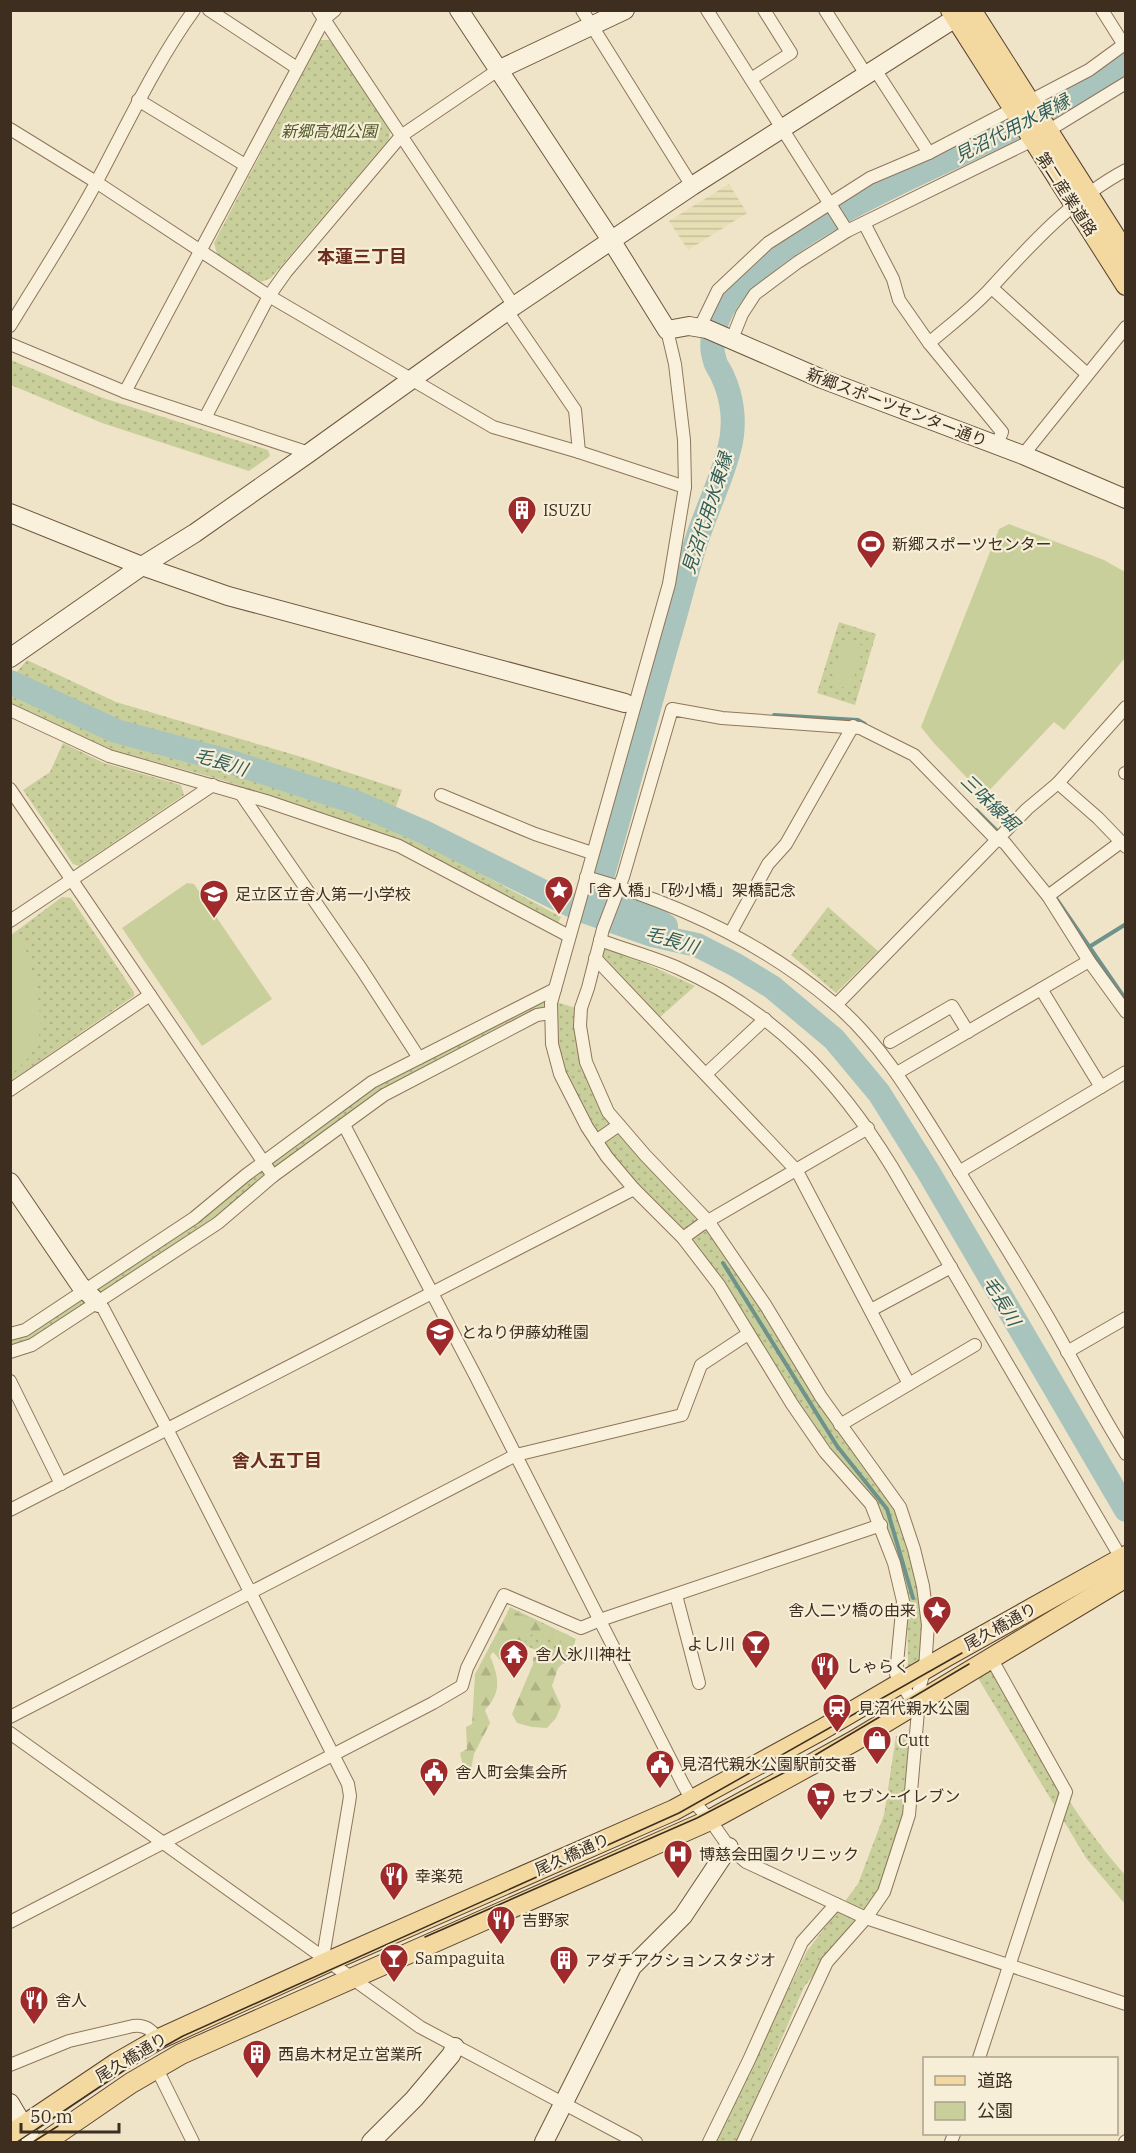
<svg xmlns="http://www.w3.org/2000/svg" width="1136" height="2153" font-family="'IBM Plex Serif','Noto Sans JP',serif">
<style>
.farmland{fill:url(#farmland-rules)}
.green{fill:url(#green-dots)}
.forest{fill:url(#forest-firs)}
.pitch{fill:#c9cf9b}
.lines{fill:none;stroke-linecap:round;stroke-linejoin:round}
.stream{stroke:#6f938a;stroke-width:4}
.river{stroke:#a9c4bc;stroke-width:24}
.street-casing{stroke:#8d765c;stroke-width:14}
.secondary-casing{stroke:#6f573f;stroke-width:20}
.primary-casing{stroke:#5b4430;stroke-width:22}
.street{stroke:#faf1dc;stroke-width:12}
.secondary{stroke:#faf1dc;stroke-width:18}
.primary{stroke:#f3d9a0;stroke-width:20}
.tram{stroke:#3d2e20;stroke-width:1.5}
.labels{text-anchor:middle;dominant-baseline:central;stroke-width:4.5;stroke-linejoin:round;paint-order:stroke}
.park-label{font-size:16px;font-style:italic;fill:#4d5a26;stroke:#f7eed8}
.street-label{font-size:16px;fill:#3d2e20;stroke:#f7eed8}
.poi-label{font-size:16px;fill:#3d2e20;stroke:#f7eed8;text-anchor:start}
.water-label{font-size:18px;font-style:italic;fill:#2f5d5a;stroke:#f7eed8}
.neighbourhood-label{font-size:18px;font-weight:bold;fill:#6b2e1e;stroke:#f7eed8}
</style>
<defs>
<pattern id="farmland-rules" width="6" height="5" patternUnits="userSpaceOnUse" patternTransform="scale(1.5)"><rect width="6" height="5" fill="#e6deb5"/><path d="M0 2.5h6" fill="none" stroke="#c6bf9b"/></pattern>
<pattern id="green-dots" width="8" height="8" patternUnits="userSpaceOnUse" patternTransform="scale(1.5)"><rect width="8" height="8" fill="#c9cf9b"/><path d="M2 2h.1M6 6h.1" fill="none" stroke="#aeb285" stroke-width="1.8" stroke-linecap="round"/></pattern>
<pattern id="forest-firs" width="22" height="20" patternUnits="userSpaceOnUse" patternTransform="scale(1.5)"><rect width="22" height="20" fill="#c9cf9b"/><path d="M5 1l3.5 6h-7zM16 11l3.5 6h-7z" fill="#aeb285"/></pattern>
</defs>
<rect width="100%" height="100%" fill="#f0e4c8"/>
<!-- farmland -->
<path class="farmland" d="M729 184 747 213 688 250 669 221Z"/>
<!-- green -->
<g class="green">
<path d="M320 40H330L390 130 389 139 271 278 261 282 217 254 214 243Z"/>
<path d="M11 360 103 398 268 450 270 456 249 471 102 423 11 385Z"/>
<path d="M839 622 876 634 855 705 817 693Z"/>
<path d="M27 660 116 702 298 756 402 790 395 809 357 792 137 727 111 718 14 675Z"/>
<path d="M10 690 110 735 224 768 345 811 417 839 561 917 558 923 400 842 225 781 106 748 11 704Z"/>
<path d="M63 743 104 763 181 785 184 795 79 866 73 864 23 790 50 772Z"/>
<path d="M62 897 71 898 134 992V996L11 1081V935Z"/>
<path d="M828 907 878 951 836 993 791 955Z"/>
<path d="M608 946 695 986 659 1018 600 958 604 949Z"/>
<path d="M544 998V1007L379 1093 205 1227 33 1341 11 1348 10 1338 247 1178 373 1085Z"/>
<path d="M556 1002 576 1008 577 1044 587 1080 607 1120 622 1139 707 1230 764 1309 896 1509 911 1550 924 1627 921 1665 908 1672 907 1609 882 1520 828 1450 678 1229 609 1152 568 1084 557 1053Z"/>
<path d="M510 1607 576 1639 564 1664 498 1632Z"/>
<path d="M992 1668C1034 1742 1069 1811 1125 1875V1904L1086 1858 978 1678Z"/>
<path d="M896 1736 913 1740 905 1810 878 1889 873 1899 804 1987 737 2142H714L807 1951 858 1884 884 1815Z"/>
</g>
<!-- forest -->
<path class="forest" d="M513 1611 568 1635 575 1642 570 1657 558 1668 552 1686 561 1706 556 1718 547 1728 532 1727 517 1723 512 1714 533 1664V1658L539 1654 545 1661 552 1663 563 1644 559 1639 532 1634 517 1650 501 1661 493 1652 490 1656C499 1678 502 1691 485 1710L490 1723 474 1754 470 1775 465 1776 460 1753 467 1749 466 1727 472 1724 475 1674 507 1614Z"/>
<!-- pitch -->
<g class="pitch">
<path d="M1009 524 1104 560 1125 572V658L1064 730 1054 722 984 796 933 742 921 727 999 529Z"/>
<path d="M844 640 864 646 850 690 831 683Z"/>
<path d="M187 883 194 884 272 999 202 1046 122 928Z"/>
<path d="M14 936 22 938C31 964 51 1027 33 1051 28 1060 18 1068 11 1075L10 939Z"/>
</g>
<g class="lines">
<!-- stream -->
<g class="stream">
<path d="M774 715 858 720 865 724"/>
<path d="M976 810 999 833"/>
<path d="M1053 894 1126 1000"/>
<path d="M1089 947 1126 924"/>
<path d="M723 1263 837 1446 887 1509 913 1598"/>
</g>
<!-- river -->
<g class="river">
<path d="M10 682 116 731 228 761 355 802 424 832 562 901 586 912 652 935 697 945 736 965 772 987 834 1039 879 1093 929 1173 1126 1510"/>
<path d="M666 926 657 920 597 895C623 806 646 716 672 627 680 599 687 570 696 542 706 511 721 481 729 450 736 425 733 398 722 375 720 370 716 366 715 361 705 334 725 300 743 282 826 205 939 169 1037 116 1068 100 1099 83 1126 61"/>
</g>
<!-- street casing -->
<g class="street-casing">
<g id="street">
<path d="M209 10 297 68"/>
<path d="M318 10 514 306"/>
<path d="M582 10 692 186"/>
<path d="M707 10 847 231"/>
<path d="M825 10 867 76"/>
<path d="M1102 10 1124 45"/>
<path d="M876 71 929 153"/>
<path d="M751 79 791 53 764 10"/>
<path d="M138 100 245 165"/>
<path d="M1030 101 1089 70 1126 43"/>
<path d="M10 129 96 182 269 296 493 427 579 452 685 487"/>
<path d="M864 223 893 279 899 300 929 343 1002 432 997 445"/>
<path d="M992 288 1087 374"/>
<path d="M507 311 575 410 579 452"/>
<path d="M10 326C39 278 71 230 97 181 128 123 155 64 194 10"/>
<path d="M700 327 718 290 768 243 870 178 929 153 1013 109"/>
<path d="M667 330 675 364 684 440 685 487 669 584 551 1003 552 1044 560 1074 587 1127 607 1157 634 1189 683 1238 719 1285 792 1404 825 1452 871 1504 894 1563 903 1601 896 1674 918 1711 909 1815 884 1892 866 1918 827 1962 743 2142"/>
<path d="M732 339 742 314 755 294 798 262 847 231 1033 140 1126 83"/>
<path d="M929 343C950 325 973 308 991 288 1031 244 1073 198 1126 170"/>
<path d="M10 344 125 392 309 453"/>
<path d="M125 392 324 19 335 10"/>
<path d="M205 418 269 296 286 272 401 136 498 70"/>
<path d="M1023 455 1126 327"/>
<path d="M10 710 109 756 266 801 399 846 569 936"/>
<path d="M1125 773H1126"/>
<path d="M1058 783 1098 818 1126 847"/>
<path d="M10 789 273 1176"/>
<path d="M241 794 362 970 419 1058"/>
<path d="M441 795 535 834 592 853"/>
<path d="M586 877C677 903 763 942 835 1004 885 1047 917 1105 952 1160 987 1217 1023 1273 1056 1331 1079 1372 1101 1414 1126 1454"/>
<path d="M1048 896 1121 842"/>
<path d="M10 921 213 785"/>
<path d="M731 932 768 864 786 844 853 726"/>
<path d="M600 940C626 950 653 957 678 968 774 1011 838 1079 892 1167L1124 1563"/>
<path d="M595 958 797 1171 909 1384"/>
<path d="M1041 989 1101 1087"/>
<path d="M836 1005 1027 809 1058 783 1126 707"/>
<path d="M890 1042 952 1006 968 1032"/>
<path d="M897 1073 1089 961"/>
<path d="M706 1074 765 1019"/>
<path d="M10 1090 150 995"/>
<path d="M344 1125 475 1375 683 1784 692 1800 710 1820 729 1847 746 1862 866 1918 1126 2004"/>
<path d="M596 1141 619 1125"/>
<path d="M959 1172 1126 1072"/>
<path d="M683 1238 701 1225 868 1128"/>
<path d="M98 1303 103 1308 167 1429 348 1784 350 1796 349 1803 324 1951 329 1960"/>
<path d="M871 1310 951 1267"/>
<path d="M10 1334 25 1330 194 1218 246 1175 372 1082 555 989"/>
<path d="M10 1352 32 1345 218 1223 273 1176 384 1095 537 1015 550 1013"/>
<path d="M1067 1352 1126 1318"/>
<path d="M10 1381 61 1484"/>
<path d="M840 1425 975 1345"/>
<path d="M10 1510 634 1189"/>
<path d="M676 1595 699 1683"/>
<path d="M915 1704 925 1668 928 1625 923 1586 914 1549 900 1507 821 1397 766 1306 708 1221 645 1155 608 1112 586 1062 580 1026 581 1008 588 988 603 929 623 877 672 709 722 718 860 728 914 755 993 836 1005 843 1048 896 1089 961 1126 1012"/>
<path d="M10 1717 516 1455 682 1415 701 1365 748 1334"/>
<path d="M10 1733 420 2027 636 2142"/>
<path d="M10 1922 433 1703 462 1686 467 1668 504 1595 581 1628 600 1620 881 1525"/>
<path d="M979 2058 1066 1792 991 1658"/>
<path d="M10 2065 69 2041 133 2026C145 2024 151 2030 159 2039"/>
<path d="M156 2067 193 2142"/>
<path d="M709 2142 749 2060 802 1942 836 1904"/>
<path d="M951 2142 954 2134"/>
<path d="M1125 2142 1126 2141"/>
</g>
</g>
<!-- secondary casing -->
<g class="secondary-casing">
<g id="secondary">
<path d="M459 10 611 240 667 330 689 326 707 329 822 379 1023 455 1126 499"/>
<path d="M498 70 625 10"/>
<path d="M10 513 142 566 228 596 625 703"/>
<path d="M10 658 142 566 195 533 309 453 514 306 692 186 968 10"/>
<path d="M10 1182 80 1285 98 1303"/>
<path d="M10 2103 33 2142"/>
<path d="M371 2142 414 2099 451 2055 455 2047"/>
<path d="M544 2142 632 1967 683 1916 729 1847"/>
</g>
</g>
<!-- primary casing -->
<g class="primary-casing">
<g id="primary">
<path d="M951 10 1126 285"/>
<path d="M971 10 1126 254"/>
<path d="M10 2135 117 2063 159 2039 330 1961 674 1810 821 1730 947 1656 1126 1556"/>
<path d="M45 2142 131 2083 181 2054 710 1820 854 1741 1126 1577"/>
</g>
</g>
<!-- street -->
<use href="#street" class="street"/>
<!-- secondary -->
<use href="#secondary" class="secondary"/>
<!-- primary -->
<use href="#primary" class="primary"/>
<!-- tram -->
<g class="tram">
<path d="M425 1937 697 1818 795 1767 969 1664"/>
<path d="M17 2142 138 2061 183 2036 679 1813 962 1653"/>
<path d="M33 2142 58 2126"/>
</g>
</g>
<!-- icons -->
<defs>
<g id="building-pin" transform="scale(1.5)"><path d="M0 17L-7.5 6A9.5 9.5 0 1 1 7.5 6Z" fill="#9e2a2b" stroke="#f7eed8"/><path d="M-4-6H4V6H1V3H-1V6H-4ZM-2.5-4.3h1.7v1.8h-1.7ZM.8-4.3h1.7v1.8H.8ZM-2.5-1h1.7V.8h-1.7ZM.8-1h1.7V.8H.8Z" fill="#fff"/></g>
<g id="stadium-pin" transform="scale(1.5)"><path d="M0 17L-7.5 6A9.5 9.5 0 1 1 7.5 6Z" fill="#9e2a2b" stroke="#f7eed8"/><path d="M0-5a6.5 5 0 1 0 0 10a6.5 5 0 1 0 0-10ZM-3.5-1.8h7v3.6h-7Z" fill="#fff"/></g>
<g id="sight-pin" transform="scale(1.5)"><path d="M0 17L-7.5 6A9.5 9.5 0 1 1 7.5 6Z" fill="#9e2a2b" stroke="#f7eed8"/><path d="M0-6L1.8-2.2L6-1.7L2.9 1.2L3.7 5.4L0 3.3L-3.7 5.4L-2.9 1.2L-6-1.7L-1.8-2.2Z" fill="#fff"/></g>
<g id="school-pin" transform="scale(1.5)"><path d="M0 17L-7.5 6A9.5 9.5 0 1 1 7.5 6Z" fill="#9e2a2b" stroke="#f7eed8"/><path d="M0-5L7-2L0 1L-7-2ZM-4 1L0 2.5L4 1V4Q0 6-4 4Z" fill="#fff"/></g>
<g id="bar-pin" transform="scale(1.5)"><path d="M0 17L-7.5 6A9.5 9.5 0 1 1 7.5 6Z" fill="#9e2a2b" stroke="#f7eed8"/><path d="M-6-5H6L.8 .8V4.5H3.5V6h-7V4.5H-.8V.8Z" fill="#fff"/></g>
<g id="temple-pin" transform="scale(1.5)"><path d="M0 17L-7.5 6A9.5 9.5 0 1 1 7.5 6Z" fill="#9e2a2b" stroke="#f7eed8"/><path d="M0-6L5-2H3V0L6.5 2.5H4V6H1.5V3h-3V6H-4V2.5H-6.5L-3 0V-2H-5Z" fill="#fff"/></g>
<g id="restaurant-pin" transform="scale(1.5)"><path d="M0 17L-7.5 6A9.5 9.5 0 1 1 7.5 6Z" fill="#9e2a2b" stroke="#f7eed8"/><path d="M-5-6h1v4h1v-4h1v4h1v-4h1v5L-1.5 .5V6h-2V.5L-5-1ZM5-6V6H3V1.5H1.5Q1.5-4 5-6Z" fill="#fff"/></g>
<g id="station-pin" transform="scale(1.5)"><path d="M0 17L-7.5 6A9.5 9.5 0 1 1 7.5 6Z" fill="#9e2a2b" stroke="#f7eed8"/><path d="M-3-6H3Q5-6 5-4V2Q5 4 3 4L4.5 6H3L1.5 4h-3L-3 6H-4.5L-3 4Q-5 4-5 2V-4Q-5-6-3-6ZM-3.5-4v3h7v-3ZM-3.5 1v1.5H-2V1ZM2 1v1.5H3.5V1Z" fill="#fff"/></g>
<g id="shop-pin" transform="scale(1.5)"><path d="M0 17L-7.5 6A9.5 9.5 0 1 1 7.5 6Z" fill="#9e2a2b" stroke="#f7eed8"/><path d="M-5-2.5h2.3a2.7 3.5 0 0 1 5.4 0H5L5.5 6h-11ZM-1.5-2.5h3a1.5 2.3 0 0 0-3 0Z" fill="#fff"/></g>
<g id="civic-pin" transform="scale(1.5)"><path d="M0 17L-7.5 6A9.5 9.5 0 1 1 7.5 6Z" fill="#9e2a2b" stroke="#f7eed8"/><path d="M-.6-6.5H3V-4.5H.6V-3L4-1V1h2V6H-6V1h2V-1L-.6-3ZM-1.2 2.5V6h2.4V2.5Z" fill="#fff"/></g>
<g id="supermarket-pin" transform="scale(1.5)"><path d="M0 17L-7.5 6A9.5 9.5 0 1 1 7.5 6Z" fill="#9e2a2b" stroke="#f7eed8"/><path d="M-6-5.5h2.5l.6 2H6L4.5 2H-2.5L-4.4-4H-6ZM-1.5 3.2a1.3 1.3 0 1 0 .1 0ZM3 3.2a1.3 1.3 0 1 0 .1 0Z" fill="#fff"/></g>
<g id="hospital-pin" transform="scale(1.5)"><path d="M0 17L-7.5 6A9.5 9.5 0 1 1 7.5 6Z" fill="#9e2a2b" stroke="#f7eed8"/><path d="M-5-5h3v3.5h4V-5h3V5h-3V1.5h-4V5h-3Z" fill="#fff"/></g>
</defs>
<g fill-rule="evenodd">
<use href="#building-pin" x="522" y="510"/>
<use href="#stadium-pin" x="871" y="544"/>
<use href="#sight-pin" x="559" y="890"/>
<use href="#school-pin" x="214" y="894"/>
<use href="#school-pin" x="440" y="1332"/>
<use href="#sight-pin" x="937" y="1610"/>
<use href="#bar-pin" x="756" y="1644"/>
<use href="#temple-pin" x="514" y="1654"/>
<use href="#restaurant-pin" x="825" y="1666"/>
<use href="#station-pin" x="837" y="1708"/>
<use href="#shop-pin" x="877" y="1740"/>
<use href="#civic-pin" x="660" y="1764"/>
<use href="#civic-pin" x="434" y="1772"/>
<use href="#supermarket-pin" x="821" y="1796"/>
<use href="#hospital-pin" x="678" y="1854"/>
<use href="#restaurant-pin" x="394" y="1876"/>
<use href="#restaurant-pin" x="501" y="1920"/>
<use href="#bar-pin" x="394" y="1958"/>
<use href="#building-pin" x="564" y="1960"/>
<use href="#restaurant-pin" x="34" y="2000"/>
<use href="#building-pin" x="257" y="2054"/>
</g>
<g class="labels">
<!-- park labels -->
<g class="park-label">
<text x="329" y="131">新郷高畑公園</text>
</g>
<!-- street labels -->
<g class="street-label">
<text transform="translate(1067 194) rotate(57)">第二産業道路</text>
<text transform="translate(897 407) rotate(21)">新郷スポーツセンター通り</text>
<text transform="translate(1000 1626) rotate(-29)">尾久橋通り</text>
<text transform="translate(572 1854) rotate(-24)">尾久橋通り</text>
<text transform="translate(131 2057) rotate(-31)">尾久橋通り</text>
</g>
<!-- poi labels -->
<g class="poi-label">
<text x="543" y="510">ISUZU</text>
<text x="892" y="544">新郷スポーツセンター</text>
<text x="580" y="890">「舎人橋」「砂小橋」架橋記念</text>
<text x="235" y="894">足立区立舎人第一小学校</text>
<text x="461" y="1332">とねり伊藤幼稚園</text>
<text x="916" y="1610" text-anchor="end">舎人二ツ橋の由来</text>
<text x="735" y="1644" text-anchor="end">よし川</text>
<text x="535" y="1654">舎人氷川神社</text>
<text x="846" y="1666">しゃらく</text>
<text x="858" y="1708">見沼代親水公園</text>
<text x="898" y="1740">Cutt</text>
<text x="681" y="1764">見沼代親水公園駅前交番</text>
<text x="455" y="1772">舎人町会集会所</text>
<text x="842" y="1796">セブン-イレブン</text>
<text x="699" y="1854">博慈会田園クリニック</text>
<text x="415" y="1876">幸楽苑</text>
<text x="522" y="1920">吉野家</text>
<text x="415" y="1958">Sampaguita</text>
<text x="585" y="1960">アダチアクションスタジオ</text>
<text x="55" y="2000">舎人</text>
<text x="278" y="2054">西島木材足立営業所</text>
</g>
<!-- water labels -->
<g class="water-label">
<text transform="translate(1012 128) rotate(-27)">見沼代用水東縁</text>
<text transform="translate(707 513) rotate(-72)">見沼代用水東縁</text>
<text transform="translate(221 762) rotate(17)">毛長川</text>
<text transform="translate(990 802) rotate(44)">三味線堀</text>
<text transform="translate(672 940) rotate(17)">毛長川</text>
<text transform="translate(1002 1301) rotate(59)">毛長川</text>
</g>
<!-- neighbourhood labels -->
<g class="neighbourhood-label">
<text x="362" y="256">本蓮三丁目</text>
<text x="277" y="1460">舎人五丁目</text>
</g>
</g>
<!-- border -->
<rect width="1136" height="2153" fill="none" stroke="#3d2e20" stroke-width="24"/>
<!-- legend -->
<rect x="923" y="2057" width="195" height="78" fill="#f7eed8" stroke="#ada18e" stroke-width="1.5"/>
<rect x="935" y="2076" width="30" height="9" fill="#f3d9a0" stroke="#ada18e" stroke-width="1.5"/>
<text x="977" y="2087" font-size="18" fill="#3d2e20">道路</text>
<rect x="935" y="2102" width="30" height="18" fill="#c9cf9b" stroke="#ada18e" stroke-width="1.5"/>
<text x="977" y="2117" font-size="18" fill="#3d2e20">公園</text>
<!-- scale -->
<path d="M21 2123v9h98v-9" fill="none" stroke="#3d2e20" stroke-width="3"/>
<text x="30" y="2123" font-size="18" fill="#3d2e20" stroke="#f7eed8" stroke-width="4.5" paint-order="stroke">50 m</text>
</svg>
